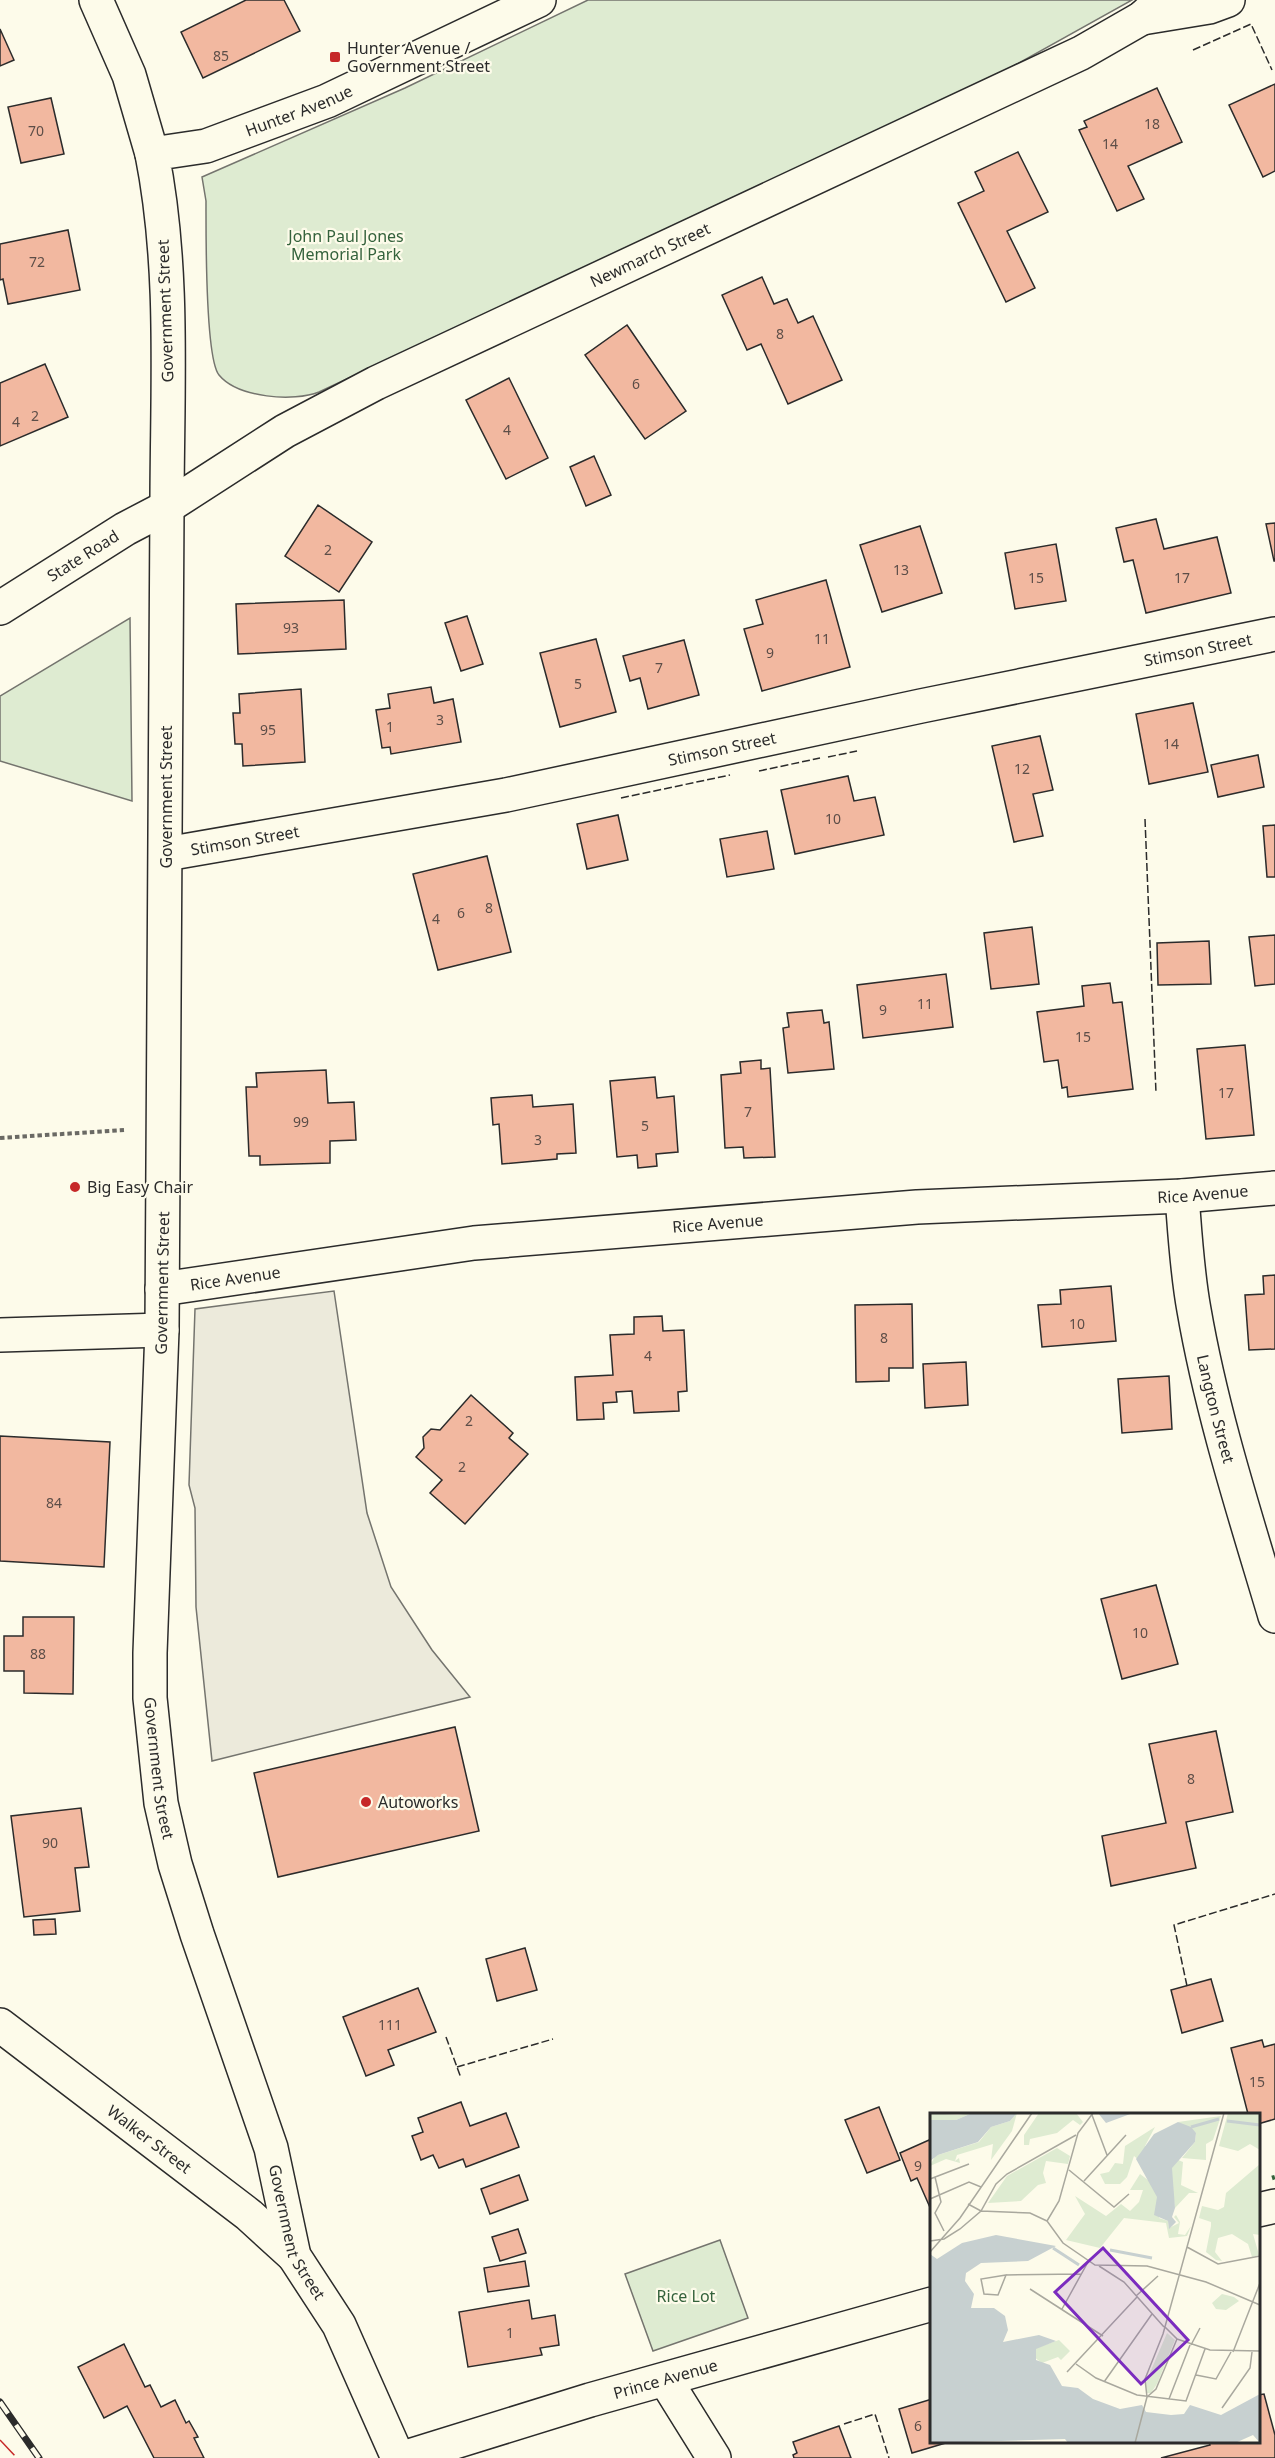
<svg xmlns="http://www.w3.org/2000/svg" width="1275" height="2458" font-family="'Noto Sans',sans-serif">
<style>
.green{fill:#deebd1;stroke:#74746e;stroke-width:1.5}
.parking{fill:#eceadb;stroke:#74746e;stroke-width:1.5}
.building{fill:#f2b8a0;stroke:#2b2b2b;stroke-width:1.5}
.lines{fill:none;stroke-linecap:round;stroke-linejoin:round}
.street-casing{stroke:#2b2b2b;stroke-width:36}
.secondary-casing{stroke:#2b2b2b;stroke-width:36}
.primary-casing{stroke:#2b2b2b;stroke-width:36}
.path{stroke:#6a6964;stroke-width:4;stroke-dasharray:4.5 3;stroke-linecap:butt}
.street{stroke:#fdfbea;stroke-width:33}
.secondary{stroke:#fdfbea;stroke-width:33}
.primary{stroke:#fdfbea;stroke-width:33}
.rail-casing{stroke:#2b2b2b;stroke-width:7}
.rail{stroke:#fdfbea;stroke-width:4.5;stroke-dasharray:14;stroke-linecap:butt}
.hedge{stroke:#34623c;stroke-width:4.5;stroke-dasharray:3 4.5;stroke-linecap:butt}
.fence{stroke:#2b2b2b;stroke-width:1.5;stroke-dasharray:8 3;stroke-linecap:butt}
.power{stroke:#c62828;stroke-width:1.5;stroke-dasharray:21 4.5 3 4.5;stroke-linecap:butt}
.poi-dot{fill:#c62828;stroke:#fdfbea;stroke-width:2}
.labels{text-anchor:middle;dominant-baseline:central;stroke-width:4.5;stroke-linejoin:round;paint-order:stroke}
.number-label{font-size:14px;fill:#5d4e48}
.poi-label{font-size:16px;fill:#2b2b2b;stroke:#fdfbea;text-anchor:start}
.street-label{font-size:16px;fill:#2b2b2b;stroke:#fdfbea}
.park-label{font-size:16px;fill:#34623c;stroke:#fdfbea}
.inset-river{fill:none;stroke:#c7d0d0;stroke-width:3}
.inset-road{fill:none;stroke:#a9a89e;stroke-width:1.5}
.view{fill:#7b2cbf;fill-opacity:0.15;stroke:#7b2cbf;stroke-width:3}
.inset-edge{fill:none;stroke:#2b2b2b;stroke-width:3}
</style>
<rect width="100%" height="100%" fill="#fdfbea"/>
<!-- green -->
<g class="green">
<path d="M588 0H1132L1008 69 319 392C294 402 238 398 219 375 205 358 206 229 206 201L202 177 405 88Z"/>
<path d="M130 618 132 801 0 761V696Z"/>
<path d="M720 2240 748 2318 653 2351 625 2274Z"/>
</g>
<!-- parking -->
<path class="parking" d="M334 1291 367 1513 391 1587 432 1650 470 1697 212 1761 196 1607 195 1508 189 1485 195 1309Z"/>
<!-- building -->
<g class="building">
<path d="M246 0H284L300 31 203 78 181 32Z"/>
<path d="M0 29 14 60 0 66Z"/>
<path d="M1275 84V171L1263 177 1229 105Z"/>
<path d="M1157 88 1182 142 1128 166 1144 199 1117 211 1079 130 1087 127 1084 121Z"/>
<path d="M51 98 64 154 21 163 8 107Z"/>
<path d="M1018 152 1048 212 1007 231 1035 288 1006 302 958 203 984 191 975 172Z"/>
<path d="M68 230 80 290 8 304 3 279 0 280V244Z"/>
<path d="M762 277 774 304 787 299 798 323 813 316 842 380 788 404 761 344 747 350 722 295Z"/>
<path d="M627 325 686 411 645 439 585 355Z"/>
<path d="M45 364 68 417 0 446V383Z"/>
<path d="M509 378 548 458 506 479 466 400Z"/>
<path d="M594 456 611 495 586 506 570 467Z"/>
<path d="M318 505 372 542 339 592 285 556Z"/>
<path d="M1156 519 1164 549 1217 537 1231 593 1146 613 1133 560 1124 562 1116 528Z"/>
<path d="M1275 523V561H1274L1266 524Z"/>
<path d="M920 526 942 593 882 612 860 545Z"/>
<path d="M1056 544 1066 601 1015 609 1005 553Z"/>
<path d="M826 580 850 667 762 691 744 629 763 624 756 600Z"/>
<path d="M344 600 346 649 238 654 236 604Z"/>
<path d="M467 616 483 664 461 671 445 623Z"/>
<path d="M596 639 616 712 560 727 540 653Z"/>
<path d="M684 640 699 695 648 709 640 678 630 681 623 656Z"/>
<path d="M431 687 434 703 453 699 461 742 391 754 390 747 382 748 376 710 390 708 388 694Z"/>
<path d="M301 689 305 762 243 766 242 744H235L233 713H240L239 694Z"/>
<path d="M1193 703 1208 772 1149 784 1136 714Z"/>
<path d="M1040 736 1053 790 1033 794 1043 836 1014 842 992 746Z"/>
<path d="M1258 755 1264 787 1218 797 1211 765Z"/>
<path d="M848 776 854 801 875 797 884 835 795 854 781 790Z"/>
<path d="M618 815 628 860 587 869 577 824Z"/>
<path d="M1275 825V877H1267L1263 826Z"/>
<path d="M767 831 774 869 727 877 720 839Z"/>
<path d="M487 856 511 952 438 970 413 874Z"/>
<path d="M1032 927 1039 984 991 989 984 933Z"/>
<path d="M1275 935V984L1255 986 1249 937Z"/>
<path d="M1209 941 1211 984 1158 985 1157 943Z"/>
<path d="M946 974 953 1027 863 1038 857 985Z"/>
<path d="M1110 983 1113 1003 1122 1002 1133 1089 1068 1097 1067 1087 1062 1088 1058 1060 1044 1062 1037 1012 1084 1006 1082 986Z"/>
<path d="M822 1010 824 1023 829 1022 834 1069 788 1073 783 1028 789 1027 787 1013Z"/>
<path d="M1245 1045 1254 1135 1206 1139 1197 1049Z"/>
<path d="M761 1060V1069L770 1068 775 1157 744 1158 743 1147 725 1148 721 1075 741 1073 740 1062Z"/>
<path d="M326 1070 328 1103 354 1102 356 1140 330 1141V1163L260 1165V1156H249L246 1087H257L256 1073Z"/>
<path d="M655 1077 657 1098 674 1096 678 1152 656 1154 657 1166 638 1168 637 1155 617 1157 610 1081Z"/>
<path d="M532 1095 533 1107 573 1104 576 1153 557 1154V1159L502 1164 499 1124 493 1125 491 1098Z"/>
<path d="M1275 1275V1349L1249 1350 1245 1295 1264 1294 1263 1276Z"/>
<path d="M1111 1286 1116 1341 1042 1347 1038 1305 1061 1304 1060 1290Z"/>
<path d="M912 1304 913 1368H889V1381L856 1382 855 1305Z"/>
<path d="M662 1316 663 1331 684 1330 687 1391 678 1392 679 1411 634 1413 632 1391 616 1392 617 1402 603 1403 604 1419 577 1420 575 1377 613 1375 610 1335 634 1334V1317Z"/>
<path d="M966 1362 968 1405 925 1408 923 1364Z"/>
<path d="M1169 1376 1172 1429 1122 1433 1118 1379Z"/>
<path d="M471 1395 513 1433 509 1438 528 1454 465 1524 430 1493 442 1480 416 1457 424 1448 423 1437 431 1429 440 1430Z"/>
<path d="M0 1436 110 1442 104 1567 0 1561Z"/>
<path d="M1156 1585 1178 1664 1122 1679 1101 1599Z"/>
<path d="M23 1617H74L73 1694 24 1693V1671H4V1636H23Z"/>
<path d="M455 1727 479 1831 278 1877 254 1773Z"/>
<path d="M1216 1731 1233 1812 1186 1822 1196 1868 1111 1886 1102 1836 1166 1823 1149 1744Z"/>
<path d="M81 1808 89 1867 75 1868 80 1911 24 1917 11 1816Z"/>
<path d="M55 1919 56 1934 34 1935 33 1920Z"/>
<path d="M525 1948 537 1990 497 2001 486 1959Z"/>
<path d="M1211 1979 1223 2021 1182 2033 1171 1990Z"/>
<path d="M418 1988 436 2032 388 2050 394 2065 366 2076 343 2017Z"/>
<path d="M1262 2040 1264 2047 1275 2044V2119L1258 2124V2114H1248L1231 2048Z"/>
<path d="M461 2102 470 2126 506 2113 519 2147 466 2167 463 2159 439 2168 433 2155 421 2160 412 2136 423 2132 418 2118Z"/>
<path d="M879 2107 900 2160 867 2173 845 2120Z"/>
<path d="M929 2140 932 2147V2212L917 2178 911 2181 900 2153Z"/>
<path d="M519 2175 528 2200 490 2214 481 2189Z"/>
<path d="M518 2229 526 2253 500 2261 492 2237Z"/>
<path d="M525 2261 529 2286 488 2292 484 2268Z"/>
<path d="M529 2300 532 2319 555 2315 559 2345 540 2348 542 2355 468 2367 459 2312Z"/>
<path d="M124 2344 145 2387 150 2385 161 2407 175 2400 186 2423 189 2421 198 2437 194 2438 204 2458H154L127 2406 104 2418 78 2367Z"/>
<path d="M1264 2394 1275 2435V2458H1161L1210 2445 1209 2442H1258V2395Z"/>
<path d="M932 2399V2442H949L912 2453 899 2409Z"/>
<path d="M839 2426 851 2458H794L793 2455 797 2453 793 2442Z"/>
</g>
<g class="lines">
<!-- street casing -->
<g class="street-casing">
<g id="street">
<path d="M1142 18 1209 7 1228 0"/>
<path id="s1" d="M166 854 506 795 921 706 1275 634"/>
<path id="s2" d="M1182 1196C1185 1234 1187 1272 1194 1310 1212 1414 1245 1515 1275 1616"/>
<path id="s3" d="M162 1289 474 1243 917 1207 1182 1196 1275 1188"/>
<path d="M0 1335 162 1330"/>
<path d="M1258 2210 1275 2206"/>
<path d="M666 2381 714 2458"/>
<path id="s4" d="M403 2458 590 2400 932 2304"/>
</g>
</g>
<!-- secondary casing -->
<g class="secondary-casing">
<g id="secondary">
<path d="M96 0 129 75 152 154"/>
<path id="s5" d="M167 507 162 1330 150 1653V1698L161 1803 175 1864 197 1934 271 2148 294 2256 339 2325 398 2458"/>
<path id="s6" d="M0 2025 249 2215 294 2256"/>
</g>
</g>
<!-- primary casing -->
<g class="primary-casing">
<g id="primary">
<path id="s7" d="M167 507C167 391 175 269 152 154L206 146 327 101 539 0"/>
<path id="s8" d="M0 608 125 529 167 507 285 431 376 383 1081 53 1142 18 1162 0"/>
</g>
</g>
<!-- path -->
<path class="path" d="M0 1138 124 1130"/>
<!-- street -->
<use href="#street" class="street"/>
<!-- secondary -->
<use href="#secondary" class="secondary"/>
<!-- primary -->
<use href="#primary" class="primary"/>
<!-- rail casing -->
<g class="rail-casing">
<path id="rail" d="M0 2402 39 2458"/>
</g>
<!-- rail -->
<use href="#rail" class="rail"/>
<!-- hedge -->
<path class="hedge" d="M1272 2178 1275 2177"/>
<!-- fence -->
<g class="fence">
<path d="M1193 50 1251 24 1272 70"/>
<path d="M828 757 857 751"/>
<path d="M759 771 820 758"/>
<path d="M621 798 730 775"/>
<path d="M1145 819 1156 1093"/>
<path d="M1187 1986 1174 1925 1275 1894"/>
<path d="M446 2037 461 2078"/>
<path d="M457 2067 553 2039"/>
<path d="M844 2424 875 2414 889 2458"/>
</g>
<!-- power -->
<path class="power" d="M0 2440 17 2458"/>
</g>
<!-- markers -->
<g class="poi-dot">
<rect x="329" y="51" width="12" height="12" rx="3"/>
<circle cx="75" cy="1187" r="6"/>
<circle cx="366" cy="1802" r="6"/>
</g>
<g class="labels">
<!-- number labels -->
<g class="number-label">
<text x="221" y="55">85</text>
<text x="1152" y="123">18</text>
<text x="36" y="130">70</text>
<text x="1110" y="143">14</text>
<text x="37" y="261">72</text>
<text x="780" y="333">8</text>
<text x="636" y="383">6</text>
<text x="35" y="415">2</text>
<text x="16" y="421">4</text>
<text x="507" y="429">4</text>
<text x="328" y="549">2</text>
<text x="901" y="569">13</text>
<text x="1036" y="577">15</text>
<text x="1182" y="577">17</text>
<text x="291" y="627">93</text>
<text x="822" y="638">11</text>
<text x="770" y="652">9</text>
<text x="659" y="667">7</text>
<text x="578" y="683">5</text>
<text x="440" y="719">3</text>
<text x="390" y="726">1</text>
<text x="268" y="729">95</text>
<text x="1171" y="743">14</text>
<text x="1022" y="768">12</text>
<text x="833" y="818">10</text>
<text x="489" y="907">8</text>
<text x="461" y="912">6</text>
<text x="436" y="918">4</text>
<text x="925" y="1003">11</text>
<text x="883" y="1009">9</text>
<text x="1083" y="1036">15</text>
<text x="1226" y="1092">17</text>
<text x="748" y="1111">7</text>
<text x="301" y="1121">99</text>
<text x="645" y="1125">5</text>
<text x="538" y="1139">3</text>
<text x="1077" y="1323">10</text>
<text x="884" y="1337">8</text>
<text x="648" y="1355">4</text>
<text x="469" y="1420">2</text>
<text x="462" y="1466">2</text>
<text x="54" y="1502">84</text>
<text x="1140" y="1632">10</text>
<text x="38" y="1653">88</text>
<text x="1191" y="1778">8</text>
<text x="50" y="1842">90</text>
<text x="390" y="2024">111</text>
<text x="1257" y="2081">15</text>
<text x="918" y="2165">9</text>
<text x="510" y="2332">1</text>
<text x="918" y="2425">6</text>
</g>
<!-- poi labels -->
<g class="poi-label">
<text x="347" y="48">Hunter Avenue /<tspan x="347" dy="18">Government Street</tspan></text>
<text x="87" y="1187">Big Easy Chair</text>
<text x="378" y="1802">Autoworks</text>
</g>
<!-- street labels -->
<g class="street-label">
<text stroke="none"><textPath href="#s7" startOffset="508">Hunter Avenue</textPath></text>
<text stroke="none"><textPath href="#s8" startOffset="741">Newmarch Street</textPath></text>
<text transform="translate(165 311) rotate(-92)">Government Street</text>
<text stroke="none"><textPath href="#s8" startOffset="98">State Road</textPath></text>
<text stroke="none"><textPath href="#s1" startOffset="1052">Stimson Street</textPath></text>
<text stroke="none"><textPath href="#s1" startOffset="566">Stimson Street</textPath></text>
<text transform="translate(166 797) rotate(-90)">Government Street</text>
<text stroke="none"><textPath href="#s1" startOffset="80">Stimson Street</textPath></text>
<text stroke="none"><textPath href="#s3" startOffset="1046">Rice Avenue</textPath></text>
<text stroke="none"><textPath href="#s3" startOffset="560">Rice Avenue</textPath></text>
<text stroke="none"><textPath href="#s3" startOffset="74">Rice Avenue</textPath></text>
<text transform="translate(162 1283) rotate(-89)">Government Street</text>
<text stroke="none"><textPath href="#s2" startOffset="216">Langton Street</textPath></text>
<text stroke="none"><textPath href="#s5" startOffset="1262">Government Street</textPath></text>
<text stroke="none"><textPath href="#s6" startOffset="188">Walker Street</textPath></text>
<text stroke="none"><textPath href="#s5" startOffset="1748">Government Street</textPath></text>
<text stroke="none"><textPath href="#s4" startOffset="274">Prince Avenue</textPath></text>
</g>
<!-- park labels -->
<g class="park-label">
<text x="346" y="236">John Paul Jones<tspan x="346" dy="18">Memorial Park</tspan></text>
<text x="686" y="2296">Rice Lot</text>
</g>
</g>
<!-- overview -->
<g transform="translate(930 2113)">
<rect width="330" height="330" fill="#fdfbea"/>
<path d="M0 0 28 2 42 0 26 7H0ZM87 0 82 18 61 47 63 31 27 42 25 48 29 45 30 50 16 46 0 53 5 43 49 29 61 14 80 8ZM109 0H146L153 9 150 12 143 7 127 20 100 26 99 32H94V22ZM298 0H330V37L320 31 308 38 289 33ZM291 3 283 27 276 31V47L252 45 265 29 266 20 248 9ZM225 14 215 33 253 49 251 72 268 80H259L245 95 242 74 229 105 238 108 239 115 249 110 244 104 246 102 250 109 248 121 255 122 261 113 257 123 239 125 236 110 194 105 170 135 136 127 155 101 145 83 176 103 191 91 200 98 209 89 213 77H200L210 61 218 67V55L204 43 197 64 190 71H175L170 61 179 59 185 50 193 51 195 33ZM127 35 140 43 138 51 116 48 113 60 116 70 108 72 91 88 58 90 77 63ZM330 51V122L323 121 329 142 322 144 318 131 302 121 288 125 285 139 292 148 286 147 276 139 281 113V109L269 105 272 93 288 97 294 94 296 80ZM292 181 304 184 309 188 296 197 286 196 282 190ZM237 220 245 227 227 271 221 280H216V269ZM129 227 140 238 131 247 128 244 112 250 104 244 106 235Z" fill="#deebd1"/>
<path d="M42 0H87L80 8 61 14 48 29 8 42 0 48V7H26ZM168 0H203L176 10ZM248 9 261 14 266 20 265 29 242 55 245 95 242 104 246 109 239 116 238 108 224 102 227 84 206 46 224 21ZM66 122 126 133 98 148 51 150 36 160 35 168 44 181 41 195H64L75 203 78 217 73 229 109 222 126 228 106 236V247L120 252 132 273 148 275 163 286 190 296 212 292 216 299 241 302 254 301 260 292 291 302 330 281V330L323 322 305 330H138L135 326 0 330V141L7 146 32 130Z" fill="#c7d0d0"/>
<path class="inset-river" d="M297 8 330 12M261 14 289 6M123 135 149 152M180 137 222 145"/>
<path class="inset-road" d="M163 0 148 20 129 88 117 108 133 130 165 152 217 153 276 169 330 192M162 2 177 42M139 57 184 94 199 81M5 64 11 89 5 100 14 118M0 66 39 51M154 68 196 22M0 86 39 69 51 74M38 91 51 98 100 100 117 108M0 128 14 126 30 116 51 98 66 71 77 61 146 22M257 134 288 151 330 143M0 139 30 105 102 0M169 153 194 169 234 214M76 162 68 182 54 181 51 166ZM76 162 151 161M100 176 173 223M206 183 228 163M132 196 158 149M247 226 280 237 330 238M261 232 270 215M303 239 330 170M146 251 166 265 207 282 256 288 275 236M137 259 207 184M266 262 286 266 301 239M174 269 222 201M217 284 215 266 233 221 294 0M217 284 226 276 247 226 235 214M239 286 260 232M292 295 320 255 322 239M205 330 217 284"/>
<path class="view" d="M173 135 258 227 211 271 125 179Z"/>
<rect width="330" height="330" class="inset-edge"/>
</g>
</svg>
